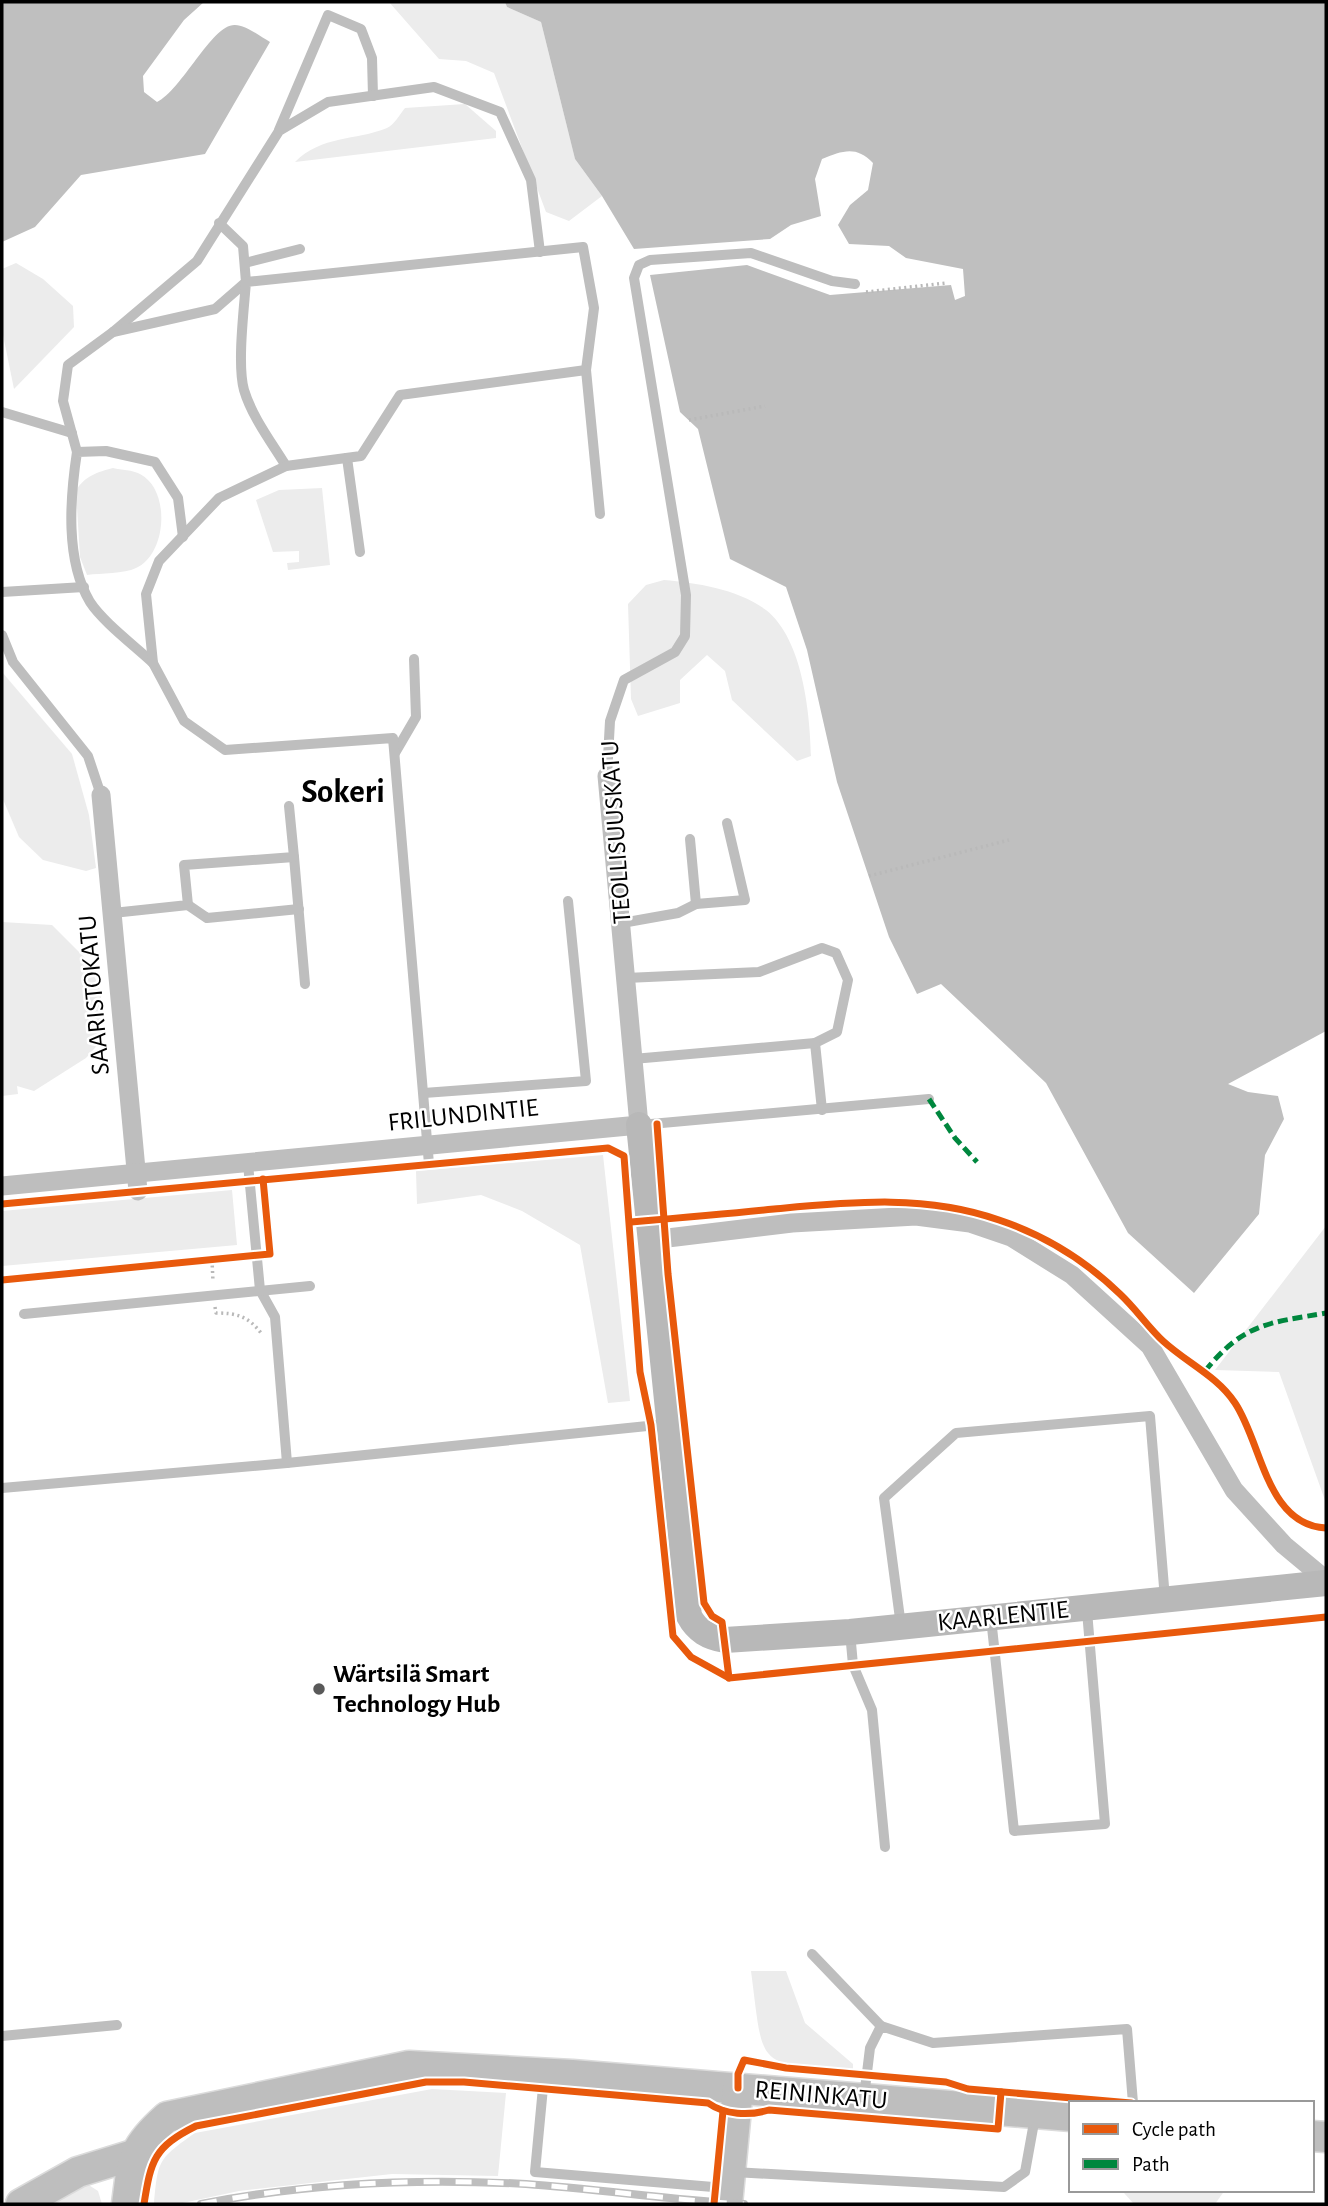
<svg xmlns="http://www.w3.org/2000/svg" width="1328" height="2206" font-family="'Alegreya Sans',sans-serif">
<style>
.green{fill:#ececec}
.water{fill:#bfbfbf}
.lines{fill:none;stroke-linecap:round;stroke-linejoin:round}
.primary-casing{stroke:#dbdbdb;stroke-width:33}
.path{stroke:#b9b9b9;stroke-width:3.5;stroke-dasharray:2 3.5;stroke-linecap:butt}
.lane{stroke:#bebebe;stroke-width:10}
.street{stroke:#bebebe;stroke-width:19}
.secondary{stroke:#b8b8b8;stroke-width:26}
.primary{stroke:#bebebe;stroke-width:30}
.rail-casing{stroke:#bebebe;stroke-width:8}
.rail{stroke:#fff;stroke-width:5;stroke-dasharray:16;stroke-linecap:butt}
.quiet{stroke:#00873e;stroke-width:5;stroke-dasharray:10 5;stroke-linecap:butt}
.cycleway-casing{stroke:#fff;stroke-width:11}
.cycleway{stroke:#e8590c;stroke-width:7}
.poi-dot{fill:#595959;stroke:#fff;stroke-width:2.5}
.labels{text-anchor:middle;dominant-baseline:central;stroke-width:5;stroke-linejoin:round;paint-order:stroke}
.street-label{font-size:26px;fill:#000;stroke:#fff}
.poi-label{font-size:26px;font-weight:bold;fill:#000;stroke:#fff;text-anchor:start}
.district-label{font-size:33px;font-weight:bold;fill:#000;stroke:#fff}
</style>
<rect width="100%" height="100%" fill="#fff"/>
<!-- green -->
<g class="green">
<path d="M389 2H505L507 7 541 22 575 159 602 196 569 221 546 212 494 73 466 61 439 59Z"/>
<path d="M465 104 496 131V138L295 162C322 135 355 141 387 128 394 125 400 114 405 108Z"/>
<path d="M16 263 43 279 73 306 74 327 14 389 2 330V269Z"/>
<path d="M113 468C121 470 133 470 140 474 171 490 167 554 136 568 124 574 101 573 87 575L80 557 76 491C84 476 98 472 113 468Z"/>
<path d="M322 488 330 565 288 570 287 563 299 562V551L273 552 256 500 279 490Z"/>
<path d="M664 580C697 583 738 589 766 610 803 639 810 714 811 756L797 761 732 700 725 671 707 655 680 680V703L638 716 631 699 628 604 646 585Z"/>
<path d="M2 672 72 754 89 815 96 868 86 871 43 860 19 837 2 797Z"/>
<path d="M2 922 52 925 88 961 101 992V1041L86 1058 34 1091 17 1086 18 1094 2 1096Z"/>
<path d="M603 1155 630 1401 608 1403 580 1245 522 1211 481 1195 417 1204 416 1171Z"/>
<path d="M232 1190 237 1245 2 1266V1211Z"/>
<path d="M1326 1226V1503L1279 1372 1215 1370Z"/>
<path d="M751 1971H786L805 2023 853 2064V2070C754 2064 764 2069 751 1971Z"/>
<path d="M432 2089 506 2093 498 2176 392 2174 239 2191 178 2204H154C158 2160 158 2159 195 2133Z"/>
<path d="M84 2182 98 2191 102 2204H41Z"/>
<path d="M1126 2190H1225L1215 2204H1134L1124 2193Z"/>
</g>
<!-- water -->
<g class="water">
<path d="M2 2H204L184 20 143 76 144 92 157 102C182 90 212 24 235 25 246 25 261 37 270 42L205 154 81 175 35 227 2 242Z"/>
<path d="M505 2H1326V1031L1228 1084 1248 1092 1278 1096 1284 1119 1265 1155 1259 1214 1194 1293 1128 1233 1046 1083 941 984 917 994 889 937 837 782 807 650 786 587 730 559 698 429 680 412 650 275 747 265 830 295 951 285 955 300 965 296 963 269 906 258 889 246 849 244 838 225 850 205 868 190 873 163C856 145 842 151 822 159L815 179 821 216 791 225 770 239 634 249 602 196 575 159 541 22 507 7Z"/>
</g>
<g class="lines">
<!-- primary casing -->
<g class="primary-casing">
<g id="primary">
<path d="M1312 2136 1326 2137"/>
<path d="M21 2204 78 2172 133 2155"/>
<path d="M127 2204C133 2159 131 2149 167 2117L409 2066 572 2075 1071 2116"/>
<path d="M727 2204 738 2088"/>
</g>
</g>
<!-- path -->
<g class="path">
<path d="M866 292 946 283"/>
<path d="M689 420 765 406"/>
<path d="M869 876 1009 840"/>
<path d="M212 1260 213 1282"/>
<path d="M215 1307 216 1313C236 1313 248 1316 261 1333"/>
</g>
<!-- lane -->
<g class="lane">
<path d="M279 130 328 15 361 29 372 58 373 96"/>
<path d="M245 263 300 249"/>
<path d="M113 332 197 261 279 131 328 102 434 87 500 112 531 180 540 252"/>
<path d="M2 412 72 433"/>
<path d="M77 452 63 401 68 365 113 332 215 309 246 282 243 246 219 223"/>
<path d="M347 458 360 552"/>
<path d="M286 466C272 443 252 417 244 390 237 365 244 309 246 282L583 247 594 308 586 370"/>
<path d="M2 592 84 587"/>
<path d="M2 635 13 662 88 756 101 795"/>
<path d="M153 663C135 646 103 622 90 602 65 560 70 498 77 452L106 451 155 462 178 498 183 537"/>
<path d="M395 753 416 717 414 659"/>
<path d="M607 776 610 721 624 680 675 652 685 636 686 595 634 278 639 265 650 260 751 253 832 281 855 284"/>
<path d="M690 839 696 904"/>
<path d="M294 857 305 984"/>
<path d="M188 905 207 918 299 909"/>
<path d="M113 913 188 905 184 865 294 857 289 806"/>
<path d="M622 923 678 913 696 904 745 900 727 823"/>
<path d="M626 978 759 972 822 948 836 953 848 980 837 1032 815 1043 822 1110"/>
<path d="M633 1059 815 1043"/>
<path d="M424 1093 586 1081 568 901"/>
<path d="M640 1125 929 1099"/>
<path d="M248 1164 260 1290 275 1317 287 1463"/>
<path d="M429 1164 393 738 225 750 184 721 153 663 146 594 159 561 219 498 286 466 361 456 400 395 586 370 600 514"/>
<path d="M24 1314 310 1286"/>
<path d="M2 1488 287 1463 667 1424"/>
<path d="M991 1618 1014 1831 1105 1824 1087 1611"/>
<path d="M901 1626 884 1498 956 1433 1150 1416 1165 1599"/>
<path d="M850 1632 853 1665 872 1710 885 1847"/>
<path d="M812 1954 881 2026"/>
<path d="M2 2036 117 2025"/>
<path d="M544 2077 535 2172 725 2188"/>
<path d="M864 2097 870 2048 881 2026 933 2043 1127 2029 1133 2103"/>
<path d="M734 2172 1004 2187 1025 2172 1035 2117"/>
</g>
<!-- street -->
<g class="street">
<path d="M101 795 138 1191"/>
<path d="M2 1186 639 1125 607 776"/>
<path d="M651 1240 792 1223 916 1216 970 1223 1011 1237 1072 1275 1150 1346 1234 1490 1284 1545 1326 1580"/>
</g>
<!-- secondary -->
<path class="secondary" d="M639 1125 689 1616C697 1631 708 1637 725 1640L850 1632 1326 1583"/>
<!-- primary -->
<use href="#primary" class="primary"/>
<!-- rail casing -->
<g class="rail-casing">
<path id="rail" d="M201 2204C308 2183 417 2178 526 2184 599 2189 671 2200 744 2204"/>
</g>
<!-- rail -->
<use href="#rail" class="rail"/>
<!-- quiet -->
<g class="quiet">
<path d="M929 1099 955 1138 977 1162"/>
<path d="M1205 1371C1244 1323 1268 1323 1326 1313"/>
</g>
<!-- cycleway casing -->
<g class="cycleway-casing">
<g id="cycleway">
<path d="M657 1124 668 1274 704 1603 712 1616 722 1622 729 1678"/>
<path d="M2 1204 608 1148 624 1156 640 1372 651 1425 673 1636 691 1657 729 1678 1326 1617"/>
<path d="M631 1222C679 1218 726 1214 774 1209 850 1202 926 1194 999 1220 1044 1235 1086 1261 1120 1294 1136 1309 1148 1327 1163 1341 1187 1363 1217 1376 1235 1403 1262 1443 1266 1525 1326 1528"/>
<path d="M2 1280 270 1254 263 1179"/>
<path d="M738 2088V2074L744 2060 786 2068 946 2082 968 2089 1131 2103"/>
<path d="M144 2204C151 2160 154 2147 196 2126L426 2082H464L708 2103C725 2115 749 2116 769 2110L998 2129 1001 2092"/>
<path d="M714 2204 723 2111"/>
</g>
</g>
<!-- cycleway -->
<use href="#cycleway" class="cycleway"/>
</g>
<!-- markers -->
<circle class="poi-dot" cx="319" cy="1689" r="7"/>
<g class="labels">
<!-- street labels -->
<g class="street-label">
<text transform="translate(616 832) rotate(-94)">TEOLLISUUSKATU</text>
<text transform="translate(94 995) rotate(-95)">SAARISTOKATU</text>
<text transform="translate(463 1115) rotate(-6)">FRILUNDINTIE</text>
<text transform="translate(1003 1616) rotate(-6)">KAARLENTIE</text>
<text transform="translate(821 2095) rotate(5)">REININKATU</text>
</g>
<!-- poi labels -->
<g class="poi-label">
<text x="333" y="1674">Wärtsilä Smart<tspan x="333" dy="30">Technology Hub</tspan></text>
</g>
<!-- district labels -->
<g class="district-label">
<text x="343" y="792">Sokeri</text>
</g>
</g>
<!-- border -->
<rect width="1328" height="2206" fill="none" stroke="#000000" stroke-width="7"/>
<!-- legend -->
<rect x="1069" y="2101" width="245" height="91" fill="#ffffff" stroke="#999999" stroke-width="2"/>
<rect x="1083" y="2124" width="35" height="10" fill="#e8590c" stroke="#999999" stroke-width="2"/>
<text x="1132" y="2136" font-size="21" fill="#000000">Cycle path</text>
<rect x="1083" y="2159" width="35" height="10" fill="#00873e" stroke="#999999" stroke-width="2"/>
<text x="1132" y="2171" font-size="21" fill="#000000">Path</text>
</svg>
